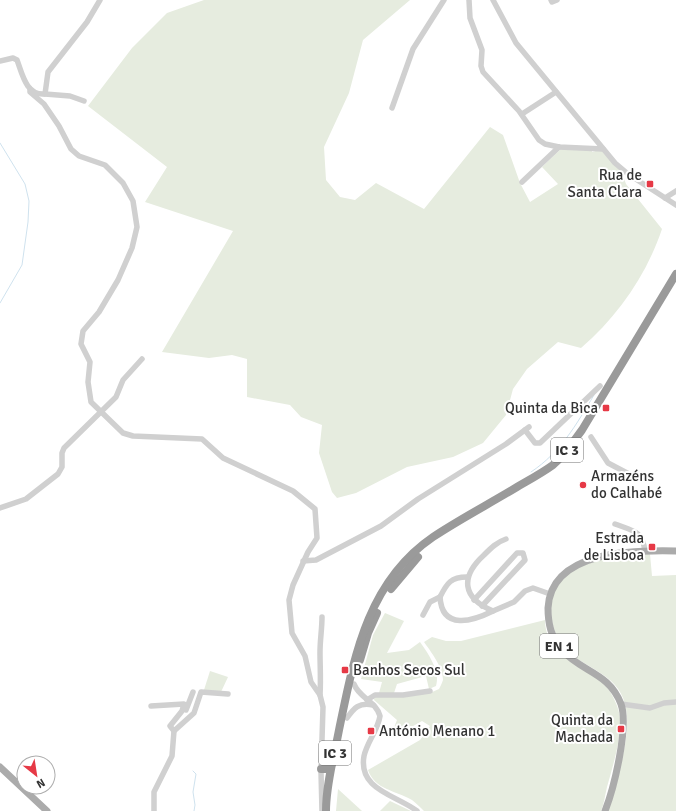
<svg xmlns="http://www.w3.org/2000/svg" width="676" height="811" font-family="Signika,sans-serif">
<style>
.green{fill:#e6ecdf}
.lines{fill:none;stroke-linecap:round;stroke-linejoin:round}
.stream{stroke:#cfe2ee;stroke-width:1}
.minor{stroke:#d0d0d0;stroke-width:5.5}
.major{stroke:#ababab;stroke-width:7}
.highway{stroke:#9a9a9a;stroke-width:8}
.poi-dot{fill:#e63946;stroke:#fff;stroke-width:1.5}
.labels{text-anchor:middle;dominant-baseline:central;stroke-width:4;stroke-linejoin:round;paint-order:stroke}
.shield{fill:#fff;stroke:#707070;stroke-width:1}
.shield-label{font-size:14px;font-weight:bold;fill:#333}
.poi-label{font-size:15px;fill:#333;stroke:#fff;text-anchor:end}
</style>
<rect width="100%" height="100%" fill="#fff"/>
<!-- green -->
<g class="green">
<path d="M204 0H410L363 40 349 93 324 147 326 180 340 197 355 200 376 183 424 209 490 127 503 135 520 183 530 202 558 184 542 167 562 148 592 149V152L603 149 621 169 626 184 662 229C646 276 618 316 581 348L558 342 527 369 513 389 506 415 483 443 453 457 407 467 356 493 337 498 332 492 319 453 322 425 301 417 290 405 247 397V359L232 355 209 358 162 352 233 231 145 202 167 167 88 106 132 48 167 13Z"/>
<path d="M650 554 652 576 676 575V811H608C616 780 633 735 625 704 617 672 583 669 564 647 555 636 551 623 551 608 553 560 615 556 650 554Z"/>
<path d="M385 613 404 621 387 653 409 650 420 642C428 653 441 672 436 686L429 689 426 676 397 684 394 693H379L382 682 361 679 373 635Z"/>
<path d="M545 620C545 658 590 663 609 690 614 698 619 708 620 718 621 741 613 765 607 787 605 795 604 804 601 811H424C420 807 416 803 412 800 395 790 375 790 368 770L420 740 430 726 422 721 399 734 393 730 397 720 374 700 375 696 430 693 439 689C440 687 442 683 443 680 443 667 431 652 424 642L432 637 446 641H461Z"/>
<path d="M210 671 228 677 221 692 204 690Z"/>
<path d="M338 789 362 811H336Z"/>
<path d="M390 801 411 811H380Z"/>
</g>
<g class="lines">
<!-- stream -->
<g class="stream">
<path d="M0 143 25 184 29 201 28 222 22 265 0 303"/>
<path d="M531 472C561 452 576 425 594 395"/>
<path d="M193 771 196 774 193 792 195 805 194 811"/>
</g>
<!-- minor -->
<g class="minor">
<path d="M469 0 470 18 482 50 481 66 483 72 519 111 539 140 545 144 559 147 603 149"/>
<path d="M493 0 516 43 615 163 628 174 676 205"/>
<path d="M551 0 552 2 557 0"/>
<path d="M0 61 13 58 17 60C22 73 26 96 45 94L48 72 87 22 100 0"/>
<path d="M30 89V92L44 104 59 126 71 149 79 156 105 165 123 183 133 201 137 227 132 248 118 280 99 312 83 331 81 344 90 362 88 382 91 402 123 433 133 436 202 439 223 458 293 491 315 509 317 538 308 552 293 585 289 600 292 633 305 656 311 682 320 695 323 707 321 772 322 811"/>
<path d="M45 94 70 96 84 101"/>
<path d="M392 108 413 49 444 0"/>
<path d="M522 114 556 92"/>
<path d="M522 182 559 147"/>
<path d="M665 198 676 191"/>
<path d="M525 430 535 443H540L600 386"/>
<path d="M591 437 608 463 629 474"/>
<path d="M0 508 26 499 58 474 62 467V453L64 448 116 397 123 380 142 359"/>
<path d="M615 524C633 531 642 530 645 551"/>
<path d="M506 539C497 542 491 548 484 555 460 577 462 598 493 611L514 602 525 591 533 588 550 594"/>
<path d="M303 561 316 560 381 526 418 499 506 444 529 427"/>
<path d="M467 577C451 577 447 583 440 597 442 631 473 621 493 611"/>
<path d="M474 600 517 553H523L525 560 482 606"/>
<path d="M423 615 430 602 440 597"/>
<path d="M354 684C359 698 376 701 380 716 378 730 367 742 364 756 358 790 396 795 417 811"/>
<path d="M320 695C321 680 320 666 320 652 320 640 322 629 322 617"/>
<path d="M367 700 375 695H403L430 691"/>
<path d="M621 704 650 708 664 703 676 702"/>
<path d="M151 706 184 704 182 711 170 726 174 731 172 756 154 792V811"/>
<path d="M186 710 193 692"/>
<path d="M347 718C354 708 359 702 373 705"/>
<path d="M174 731 194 713 201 692 228 694"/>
</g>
<!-- major -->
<g class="major">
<path d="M0 767 47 811"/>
<path d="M605 811C614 788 629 727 621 704 609 672 581 672 562 650 551 637 548 624 548 608 551 550 635 550 676 551"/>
</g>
<!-- highway -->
<g class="highway">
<path d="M391 589 418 557"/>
<path d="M360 660 368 633 377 613"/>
<path d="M321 769H326L332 764"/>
<path d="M326 811C326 784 334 757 339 730 354 658 367 582 433 537 460 519 489 504 517 487 529 480 542 473 553 465 565 455 573 442 582 430L676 274"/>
</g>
</g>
<!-- markers -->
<g class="poi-dot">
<rect x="646" y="180" width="8" height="8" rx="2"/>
<rect x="602" y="404" width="8" height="8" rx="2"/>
<circle cx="583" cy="485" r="4"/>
<rect x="648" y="543" width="8" height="8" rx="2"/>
<rect x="341" y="666" width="8" height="8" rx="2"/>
<rect x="617" y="725" width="8" height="8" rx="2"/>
<rect x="367" y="727" width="8" height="8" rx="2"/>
</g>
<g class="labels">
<!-- shield labels -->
<g class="shield">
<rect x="551" y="438" width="32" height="24" rx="3"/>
<rect x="540" y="634" width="38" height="24" rx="3"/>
<rect x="319" y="741" width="32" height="24" rx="3"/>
</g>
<g class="shield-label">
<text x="567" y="450">IC 3</text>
<text x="559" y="646">EN 1</text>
<text x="335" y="753">IC 3</text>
</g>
<!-- poi labels -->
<g class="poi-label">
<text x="642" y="175">Rua de<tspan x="642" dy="17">Santa Clara</tspan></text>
<text x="598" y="408">Quinta da Bica</text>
<text x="591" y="476" text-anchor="start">Armazéns<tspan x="591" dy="17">do Calhabé</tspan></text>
<text x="644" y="538">Estrada<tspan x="644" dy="17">de Lisboa</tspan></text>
<text x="353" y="670" text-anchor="start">Banhos Secos Sul</text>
<text x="613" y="720">Quinta da<tspan x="613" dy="17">Machada</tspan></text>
<text x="379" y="731" text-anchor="start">António Menano 1</text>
</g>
</g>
<!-- north arrow -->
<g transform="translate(36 775) rotate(150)"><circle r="19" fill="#ffffff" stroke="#adadad"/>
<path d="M0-3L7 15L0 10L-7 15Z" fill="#e63946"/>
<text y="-6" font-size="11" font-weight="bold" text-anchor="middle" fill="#333333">N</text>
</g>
</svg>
